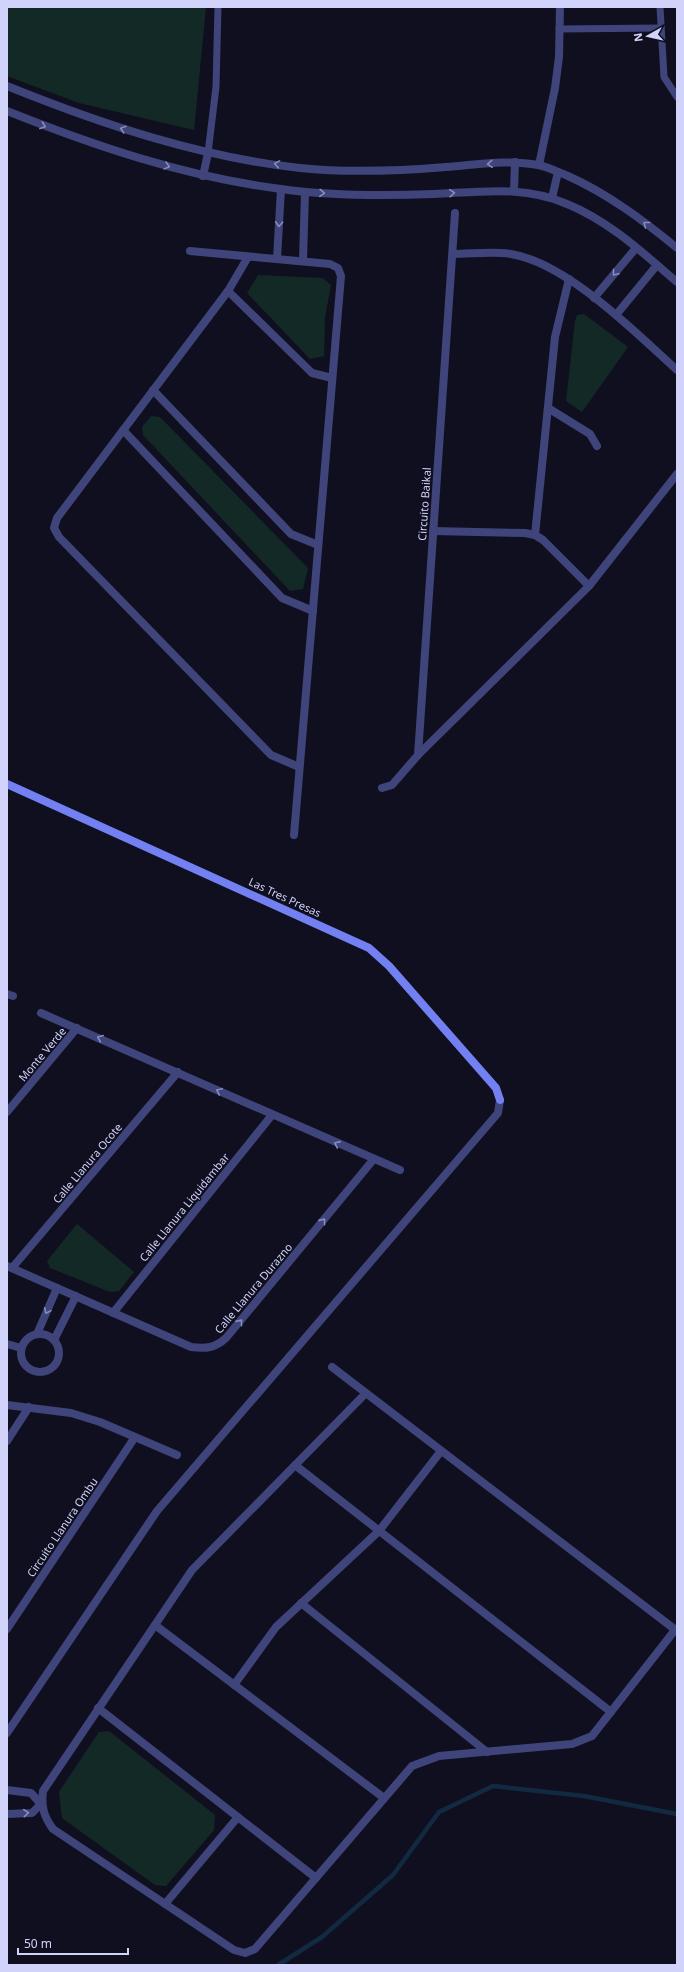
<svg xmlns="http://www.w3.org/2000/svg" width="684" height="1972" font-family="'Noto Sans',sans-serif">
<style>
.green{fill:#132926}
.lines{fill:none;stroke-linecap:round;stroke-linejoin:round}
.stream{stroke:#122a41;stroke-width:4.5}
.service{stroke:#3f447b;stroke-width:7}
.minor{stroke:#3f447b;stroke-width:8}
.tertiary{stroke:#3f447b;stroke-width:8}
.secondary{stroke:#7280f2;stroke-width:8}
.oneway{stroke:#888cbb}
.labels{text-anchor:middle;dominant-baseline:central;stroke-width:3;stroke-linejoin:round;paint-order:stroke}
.street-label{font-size:11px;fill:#d2d3fb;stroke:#100f20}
</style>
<rect width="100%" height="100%" fill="#100f20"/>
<!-- green -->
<g class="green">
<path d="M7 7H206L194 130 79 103 7 76Z"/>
<path d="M258 275 323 278 331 285 325 317 324 356 310 359 247 293Z"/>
<path d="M584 314 628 347 582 412 566 401 575 321 577 315Z"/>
<path d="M151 416 160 417 308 568 303 589 290 591 143 435 142 427Z"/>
<path d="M77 1224 134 1272 119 1291 110 1292 50 1268 47 1261Z"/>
<path d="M109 1731 215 1815 214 1830 166 1886 155 1885 62 1818 59 1792 99 1732Z"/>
</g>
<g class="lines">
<!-- stream -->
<path class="stream" d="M278 1965 322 1937 393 1875 439 1812 493 1786 584 1796 677 1814"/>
<!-- service -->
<g class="service">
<path d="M660 7 664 77 677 97"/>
<path d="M559 29 661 28"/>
<path d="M208 153 216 87 218 7"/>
</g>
<!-- minor -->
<g class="minor">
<path d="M539 165 555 88 559 57 560 7"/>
<path d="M190 251 330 264 338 268 341 276 294 835"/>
<path d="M453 254C471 254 493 251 511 254 567 263 635 332 677 370"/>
<path d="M248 257 228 291 57 518 54 528 59 537 271 755 299 767"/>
<path d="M277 259 281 189"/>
<path d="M303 260 305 192"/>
<path d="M228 291 312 373 332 378"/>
<path d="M594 298 636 248"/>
<path d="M616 315 657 265"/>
<path d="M153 390 291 534 318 545"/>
<path d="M548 408 590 434 597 446"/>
<path d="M123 430 282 598 313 611"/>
<path d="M433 531 525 533 535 535 543 540 589 586"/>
<path d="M535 535 555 337 569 279"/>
<path d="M418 755 455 213"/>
<path d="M382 788 392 785 418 755 589 586 677 474"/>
<path d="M7 994 13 996"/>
<path d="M41 1013 400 1170"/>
<path d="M7 1112 77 1028"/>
<path d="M7 1266 191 1347C206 1349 215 1348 226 1338L373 1160"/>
<path d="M12 1268 178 1072"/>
<path d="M113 1313 272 1115"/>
<circle cx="40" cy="1353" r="19"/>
<path d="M37 1334 57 1288"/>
<path d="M54 1340 76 1296"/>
<path d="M7 1344 21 1348"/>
<path d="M332 1367 677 1631"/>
<path d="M366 1393 192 1570 43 1791C41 1807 44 1817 53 1829L234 1950 245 1953 255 1949 412 1766 439 1756 572 1744 592 1736 675 1630"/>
<path d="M7 1405 71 1413 100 1422 177 1455"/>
<path d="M7 1441 29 1407"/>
<path d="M295 1465 611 1712"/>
<path d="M301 1603 487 1752"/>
<path d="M155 1625 384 1798"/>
<path d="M7 1629 135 1437"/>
<path d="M234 1685 276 1627 379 1531 441 1451"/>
<path d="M98 1708 316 1878"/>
<path d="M7 1790 31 1793 41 1804"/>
<path d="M7 1814 32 1813 41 1804"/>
<path d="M165 1904 238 1817"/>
</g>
<!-- tertiary -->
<g class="tertiary">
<path d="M7 86C101 124 199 157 300 168 348 173 398 171 446 167 476 165 508 159 538 165 548 167 558 172 568 176 608 194 643 220 677 248"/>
<path d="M7 111C95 146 186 177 281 189 331 196 383 196 434 194 479 192 524 185 567 204 609 221 643 253 677 282"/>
<path d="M203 176 208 153"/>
<path d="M514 191 515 162"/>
<path d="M552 198 558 172"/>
<path d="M7 1733 157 1511 498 1113 500 1100"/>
</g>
<!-- secondary -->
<path class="secondary" d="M7 784 369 948 389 966 496 1088 500 1100"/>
</g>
<!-- one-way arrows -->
<defs><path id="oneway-chevron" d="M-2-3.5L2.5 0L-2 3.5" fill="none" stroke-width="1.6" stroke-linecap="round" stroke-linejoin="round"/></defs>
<g class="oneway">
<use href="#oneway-chevron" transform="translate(43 126) rotate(20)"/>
<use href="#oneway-chevron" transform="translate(123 129) rotate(-162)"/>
<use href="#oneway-chevron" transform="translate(277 164) rotate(-170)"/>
<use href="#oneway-chevron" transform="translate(490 164) rotate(176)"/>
<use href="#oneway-chevron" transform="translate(167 166) rotate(15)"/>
<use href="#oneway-chevron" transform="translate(322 193) rotate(2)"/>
<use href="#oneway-chevron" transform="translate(452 193) rotate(-5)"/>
<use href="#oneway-chevron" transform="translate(279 224) rotate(93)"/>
<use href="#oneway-chevron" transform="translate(646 224) rotate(-142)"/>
<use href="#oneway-chevron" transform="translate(615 273) rotate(130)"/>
<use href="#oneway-chevron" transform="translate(100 1038) rotate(-157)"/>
<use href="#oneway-chevron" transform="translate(219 1091) rotate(-155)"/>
<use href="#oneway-chevron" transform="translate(337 1144) rotate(-156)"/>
<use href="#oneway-chevron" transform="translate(323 1221) rotate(-51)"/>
<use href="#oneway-chevron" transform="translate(47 1311) rotate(114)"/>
<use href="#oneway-chevron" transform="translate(240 1322) rotate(-51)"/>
<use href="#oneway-chevron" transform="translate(26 1813) rotate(-5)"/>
</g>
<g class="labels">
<!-- street labels -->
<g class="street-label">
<text transform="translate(424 504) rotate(-86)">Circuito Baikal</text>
<text transform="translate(285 897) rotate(25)">Las Tres Presas</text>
<text transform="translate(42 1054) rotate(-50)">Monte Verde</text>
<text transform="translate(87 1163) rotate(-50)">Calle Llanura Ocote</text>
<text transform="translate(184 1207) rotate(-51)">Calle Llanura Liquidambar</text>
<text transform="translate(253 1288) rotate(-50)">Calle Llanura Durazno</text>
<text transform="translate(62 1527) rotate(-56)">Circuito Llanura Ombu</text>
</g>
</g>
<!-- border -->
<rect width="684" height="1972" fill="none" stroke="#d2d3fb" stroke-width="16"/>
<!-- north arrow -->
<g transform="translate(648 36) rotate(262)" stroke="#100f20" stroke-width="3" paint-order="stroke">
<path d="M0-3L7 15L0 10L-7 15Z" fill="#d2d3fb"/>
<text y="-6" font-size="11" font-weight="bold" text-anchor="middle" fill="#d2d3fb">N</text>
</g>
<!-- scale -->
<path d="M18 1948v6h110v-6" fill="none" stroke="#d2d3fb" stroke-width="2"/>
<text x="24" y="1948" font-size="12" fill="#d2d3fb" stroke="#100f20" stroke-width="3" paint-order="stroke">50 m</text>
</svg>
